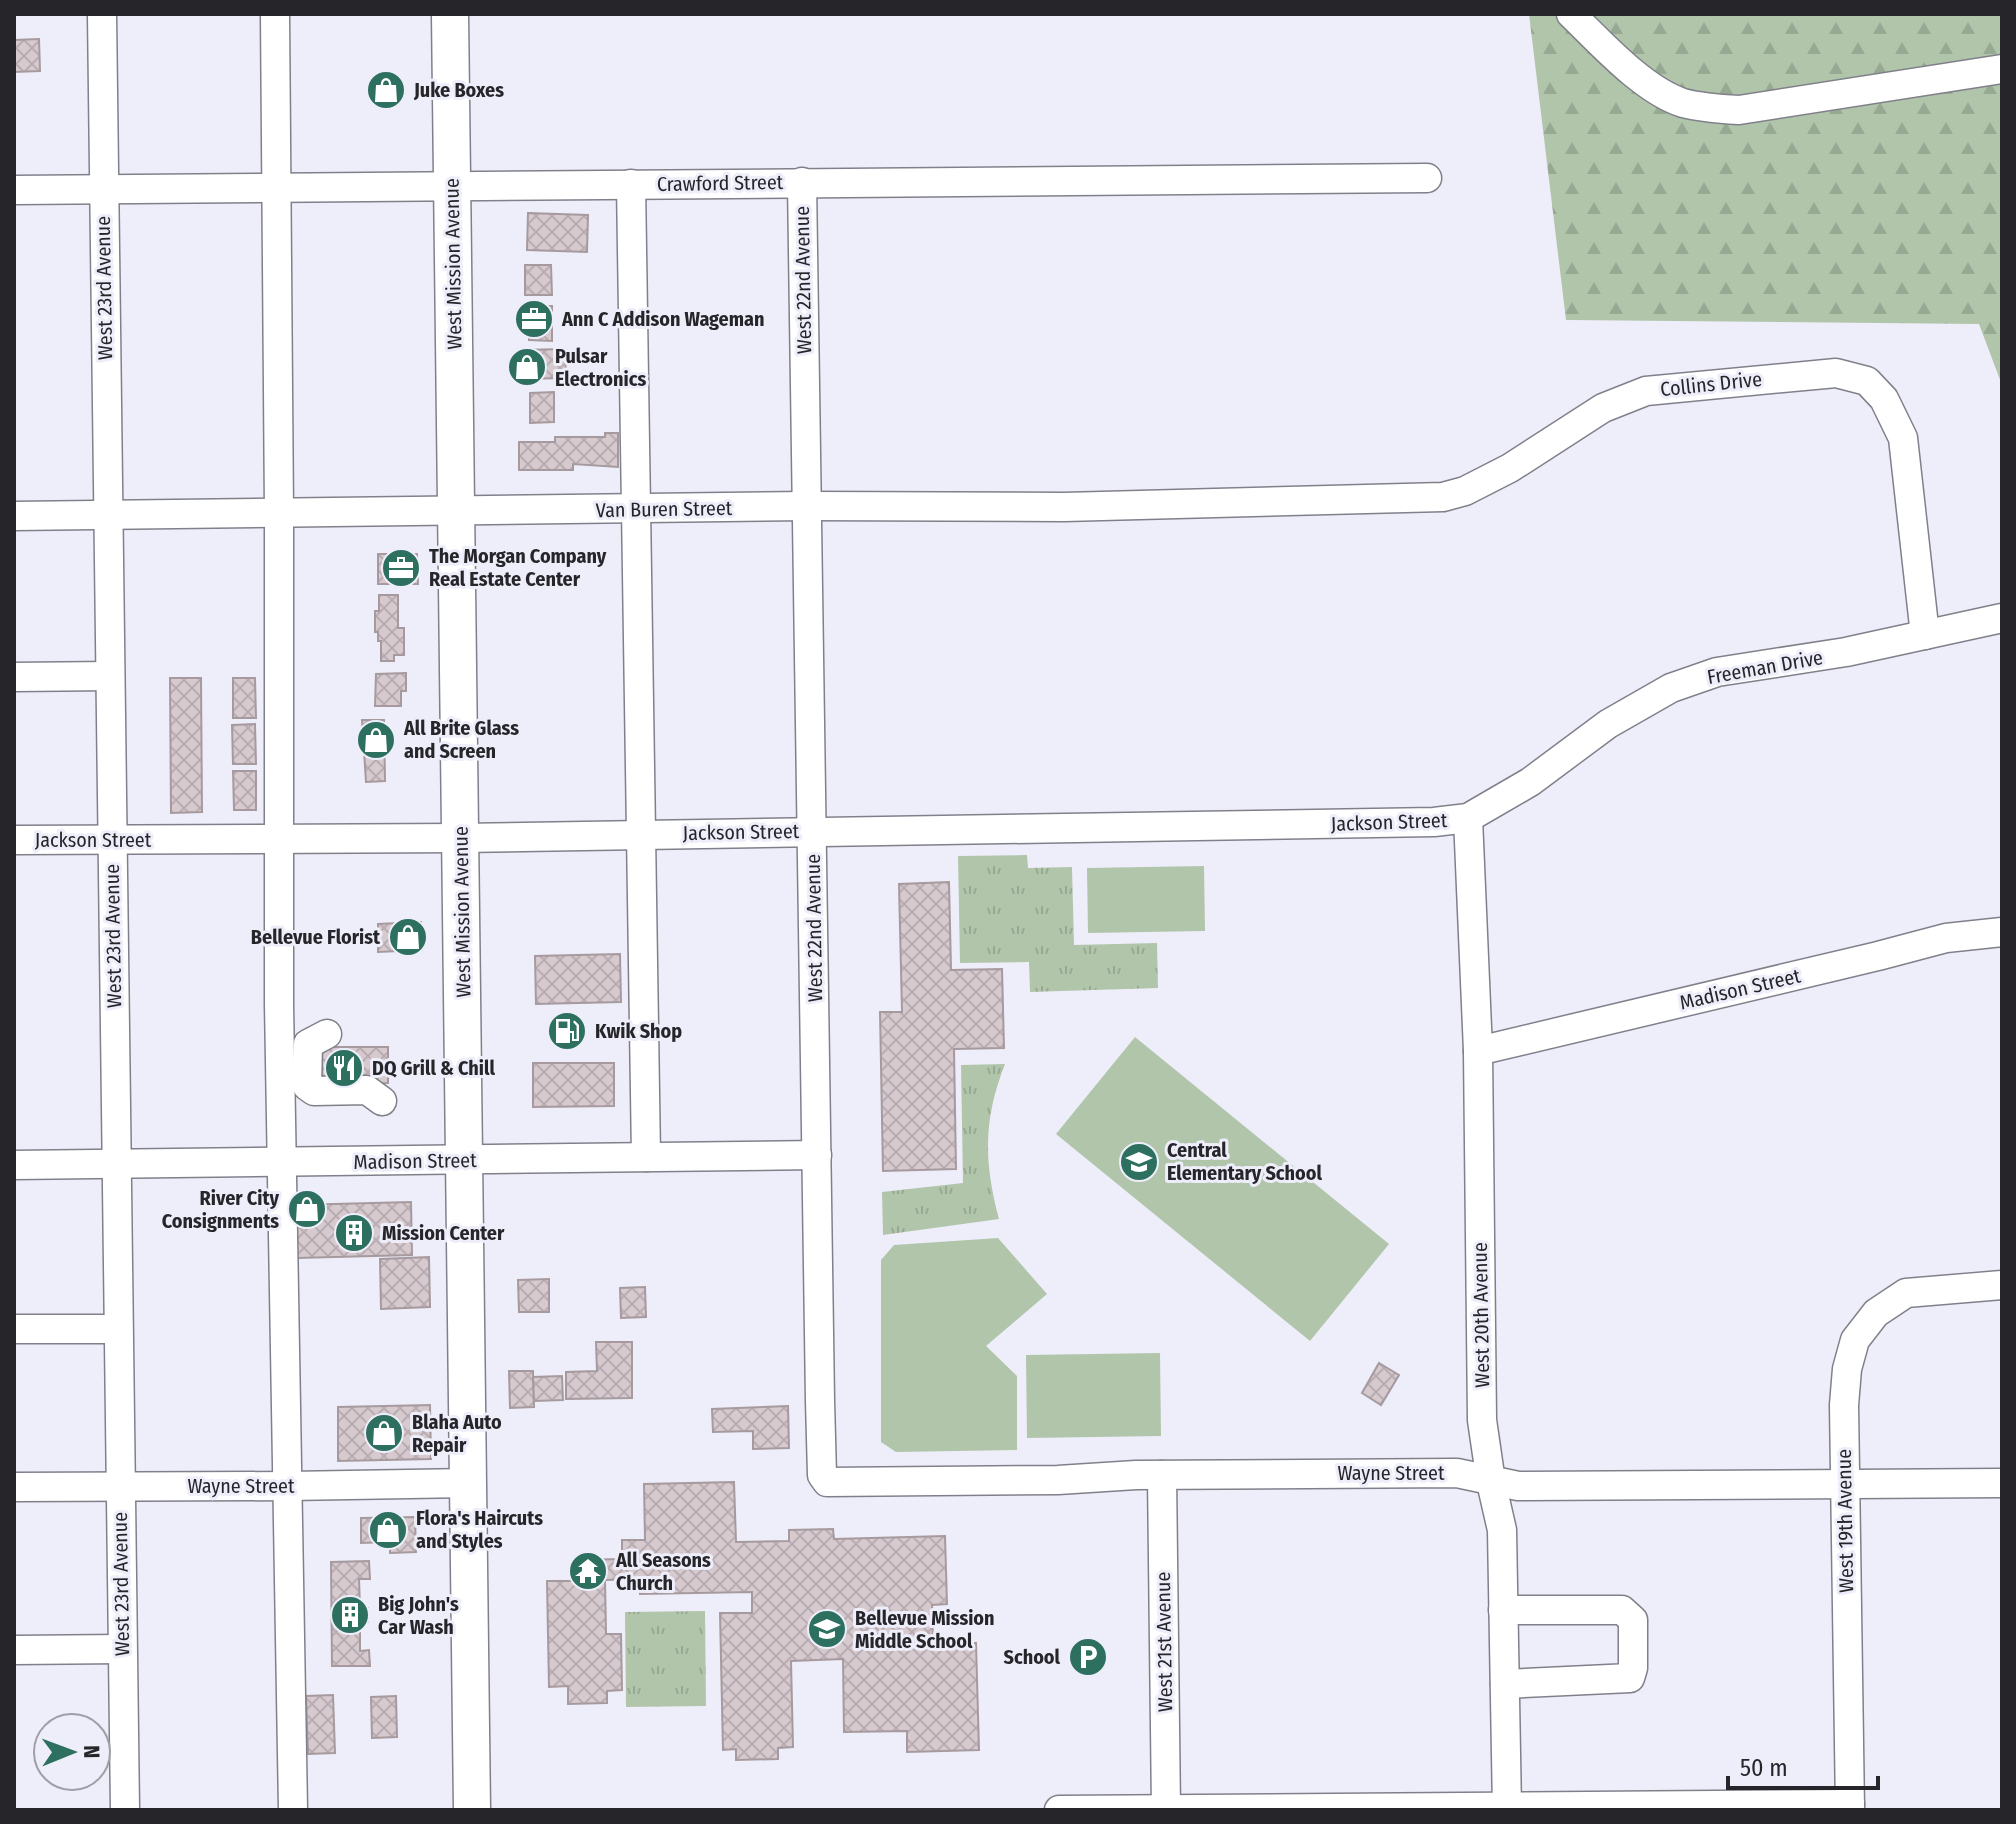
<svg xmlns="http://www.w3.org/2000/svg" width="2016" height="1824" font-family="'Fira Sans Condensed',sans-serif">
<style>
.forest{fill:url(#forest-firs)}
.park{fill:url(#park-tufts)}
.garden{fill:#b1c5ab}
.building{fill:url(#building-cross-hatch);stroke:#a69a9e;stroke-width:2}
.lines{fill:none;stroke-linecap:round;stroke-linejoin:round}
.minor-casing{stroke:#80808b;stroke-width:31}
.major-casing{stroke:#80808b;stroke-width:39}
.minor{stroke:#fff;stroke-width:28}
.major{stroke:#fff;stroke-width:36}
.labels{text-anchor:middle;dominant-baseline:central;stroke-width:6;stroke-linejoin:round;paint-order:stroke}
.poi-label{font-size:20px;font-weight:bold;fill:#26252a;stroke:#eeeefa;text-anchor:start}
.street-label{font-size:20px;fill:#26252a;stroke:#eeeefa}
</style>
<defs>
<pattern id="forest-firs" width="22" height="20" patternUnits="userSpaceOnUse" patternTransform="scale(2)"><rect width="22" height="20" fill="#b1c5ab"/><path d="M5 1l3.5 6h-7zM16 11l3.5 6h-7z" fill="#98a993"/></pattern>
<pattern id="park-tufts" width="24" height="20" patternUnits="userSpaceOnUse" patternTransform="scale(2)"><rect width="24" height="20" fill="#b1c5ab"/><path d="M3 7l-1-3M5 7V3M7 7l1-3M15 17l-1-3M17 17v-4M19 17l1-3" fill="none" stroke="#98a993"/></pattern>
<pattern id="building-cross-hatch" width="8" height="8" patternUnits="userSpaceOnUse" patternTransform="scale(2)"><rect width="8" height="8" fill="#d7cacf"/><path d="M0 0l8 8M0 8l8-8" fill="none" stroke="#b8adb2"/></pattern>
</defs>
<rect width="100%" height="100%" fill="#eeeefa"/>
<!-- forest -->
<path class="forest" d="M1529 14H2002V385L1979 324 1566 320Z"/>
<!-- park -->
<g class="park">
<path d="M1027 855 1028 868 1072 867 1074 945 1157 943 1158 988 1030 992 1029 962 960 963 958 856Z"/>
<path d="M1005 1064C983 1120 984 1162 999 1219L883 1235 882 1192 963 1183 961 1065Z"/>
<path d="M705 1611 706 1706 626 1707 625 1612Z"/>
</g>
<!-- garden -->
<g class="garden">
<path d="M1204 866 1205 931 1088 933 1087 868Z"/>
<path d="M1135 1037 1389 1244 1310 1341 1056 1134Z"/>
<path d="M998 1238 1047 1294 986 1346 1017 1376V1450L896 1452 881 1442V1260L894 1245Z"/>
<path d="M1160 1353 1161 1436 1027 1438 1026 1355Z"/>
</g>
<!-- building -->
<g class="building">
<path d="M39 39 40 71 14 72V40Z"/>
<path d="M528 213 588 215 587 252 527 250Z"/>
<path d="M525 265H551L552 295H525Z"/>
<path d="M529 306H552V341L529 340Z"/>
<path d="M565 349 566 378 522 379 521 350Z"/>
<path d="M554 392V422L530 423V393Z"/>
<path d="M605 433H618V467L573 464V470H519V442H555V437H605Z"/>
<path d="M378 554H417L418 584H378Z"/>
<path d="M379 595H398V628H404V655H394V661H381V641H378V632H375V611H379Z"/>
<path d="M406 673V691H401V706H375L376 674Z"/>
<path d="M170 678H201L202 812 171 813Z"/>
<path d="M233 678H255L256 718H233Z"/>
<path d="M362 720H384L385 781 366 782Z"/>
<path d="M255 724 256 764H233L232 725Z"/>
<path d="M233 771H256V810H234Z"/>
<path d="M949 882 951 970 1002 969 1004 1048 954 1049 956 1169 883 1171 880 1012H902L899 884Z"/>
<path d="M421 922 422 950 378 952V924Z"/>
<path d="M620 954 621 1002 536 1004 535 956Z"/>
<path d="M313 1047H388V1083L314 1084Z"/>
<path d="M533 1063H614V1106L533 1107Z"/>
<path d="M411 1202 412 1255 297 1258 295 1205Z"/>
<path d="M429 1257 430 1307 381 1309 380 1259Z"/>
<path d="M549 1279V1312H519L518 1280Z"/>
<path d="M645 1287 646 1317 621 1318 620 1288Z"/>
<path d="M596 1342H632V1398L566 1399V1372L597 1371Z"/>
<path d="M1379 1363 1399 1375 1381 1405 1362 1393Z"/>
<path d="M509 1371H533L534 1407 510 1408Z"/>
<path d="M562 1376 563 1400 534 1401 533 1377Z"/>
<path d="M430 1405 431 1459 338 1461V1407Z"/>
<path d="M788 1406 789 1448 753 1449V1431L713 1432 712 1409Z"/>
<path d="M734 1482 736 1542 789 1541V1530L833 1529 834 1539 945 1536 947 1604 932 1605 933 1644 976 1643 979 1750 907 1752V1731L844 1732 843 1659 791 1661 793 1747 778 1748V1759L736 1760V1749L723 1750 720 1613H752V1592L640 1594 639 1579 605 1580 606 1634H621L622 1690 607 1691V1703L568 1704V1686L549 1687 547 1581H579L578 1560 622 1559V1540H645L644 1484Z"/>
<path d="M415 1517 416 1552 390 1553V1542L361 1543V1518Z"/>
<path d="M369 1561 370 1579H359L360 1608H368V1622H360V1651L369 1650 370 1666H332L331 1562Z"/>
<path d="M333 1695 335 1753 308 1754 306 1696Z"/>
<path d="M396 1696 397 1737 372 1738 371 1697Z"/>
</g>
<g class="lines">
<!-- minor casing -->
<g class="minor-casing">
<g id="minor">
<path d="M102 14 125 1810"/>
<path d="M275 14 279 514V1004L293 1810"/>
<path d="M1571 14C1601 43 1643 90 1683 103 1702 108 1720 109 1739 110L2002 69"/>
<path d="M802 182 820 1401 822 1475 827 1482 1058 1480 1136 1475 1457 1473 1518 1486 2002 1483"/>
<path d="M631 184 646 1157"/>
<path d="M14 190 1427 178"/>
<path d="M14 516 807 506 1064 507 1443 497 1465 491 1510 468 1603 408 1646 391 1836 373 1867 381 1884 399 1903 438 1925 635"/>
<path d="M14 677 110 676"/>
<path d="M1468 818 1478 1051 1482 1420 1491 1482 1502 1530 1507 1810"/>
<path d="M14 840 461 838 1434 822 1468 818 1530 782 1608 724 1671 688 1717 672 1846 652 2002 618"/>
<path d="M327 1034 308 1044 307 1086 314 1091 367 1090 382 1101"/>
<path d="M1478 1051 1878 956 1946 938 2002 932"/>
<path d="M14 1165 817 1155"/>
<path d="M14 1329H118"/>
<path d="M1162 1475 1166 1810"/>
<path d="M14 1487 289 1486 469 1483"/>
<path d="M1503 1610H1622L1633 1620V1668L1630 1678 1505 1684"/>
<path d="M14 1650 122 1649"/>
<path d="M1059 1810 1850 1804"/>
<path d="M1850 1810 1844 1405 1847 1369 1855 1340 1876 1313 1906 1293 2002 1285"/>
</g>
</g>
<!-- major casing -->
<g class="major-casing">
<path id="major" d="M450 14 472 1810"/>
</g>
<!-- minor -->
<use href="#minor" class="minor"/>
<!-- major -->
<use href="#major" class="major"/>
</g>
<!-- icons -->
<defs>
<g id="shop-disc" transform="scale(2)"><circle r="9.5" fill="#2e7060" stroke="#eeeefa"/><path d="M-5-2.5h2.3a2.7 3.5 0 0 1 5.4 0H5L5.5 6h-11ZM-1.5-2.5h3a1.5 2.3 0 0 0-3 0Z" fill="#fff"/></g>
<g id="office-disc" transform="scale(2)"><circle r="9.5" fill="#2e7060" stroke="#eeeefa"/><path d="M-6-3h4V-5.5h4V-3h4V5H-6ZM-1-4.5V-3h2v-1.5ZM-6 0V1H6V0Z" fill="#fff"/></g>
<g id="fuel-disc" transform="scale(2)"><circle r="9.5" fill="#2e7060" stroke="#eeeefa"/><path d="M-5.5-6h7V0h2V4h1.3V-2.5L3-4.5l.8-.8L6-3V5H2.5V1h-1V6h-7ZM-4.2-4.7v3.2H.2V-4.7Z" fill="#fff"/></g>
<g id="restaurant-disc" transform="scale(2)"><circle r="9.5" fill="#2e7060" stroke="#eeeefa"/><path d="M-5-6h1v4h1v-4h1v4h1v-4h1v5L-1.5 .5V6h-2V.5L-5-1ZM5-6V6H3V1.5H1.5Q1.5-4 5-6Z" fill="#fff"/></g>
<g id="school-disc" transform="scale(2)"><circle r="9.5" fill="#2e7060" stroke="#eeeefa"/><path d="M0-5L7-2L0 1L-7-2ZM-4 1L0 2.5L4 1V4Q0 6-4 4Z" fill="#fff"/></g>
<g id="building-disc" transform="scale(2)"><circle r="9.5" fill="#2e7060" stroke="#eeeefa"/><path d="M-4-6H4V6H1V3H-1V6H-4ZM-2.5-4.3h1.7v1.8h-1.7ZM.8-4.3h1.7v1.8H.8ZM-2.5-1h1.7V.8h-1.7ZM.8-1h1.7V.8H.8Z" fill="#fff"/></g>
<g id="temple-disc" transform="scale(2)"><circle r="9.5" fill="#2e7060" stroke="#eeeefa"/><path d="M0-6L5-2H3V0L6.5 2.5H4V6H1.5V3h-3V6H-4V2.5H-6.5L-3 0V-2H-5Z" fill="#fff"/></g>
<g id="parking-disc" transform="scale(2)"><circle r="9.5" fill="#2e7060" stroke="#eeeefa"/><path d="M-3.5-5.5H1a3.5 3.5 0 0 1 0 7H-1V5.5H-3.5ZM-1-3.4V-.6H.8a1.4 1.4 0 0 0 0-2.8Z" fill="#fff"/></g>
</defs>
<g fill-rule="evenodd">
<use href="#shop-disc" x="386" y="90"/>
<use href="#office-disc" x="534" y="319"/>
<use href="#shop-disc" x="527" y="367"/>
<use href="#office-disc" x="401" y="568"/>
<use href="#shop-disc" x="376" y="740"/>
<use href="#shop-disc" x="408" y="937"/>
<use href="#fuel-disc" x="567" y="1031"/>
<use href="#restaurant-disc" x="344" y="1068"/>
<use href="#school-disc" x="1139" y="1162"/>
<use href="#shop-disc" x="307" y="1209"/>
<use href="#building-disc" x="354" y="1233"/>
<use href="#shop-disc" x="384" y="1433"/>
<use href="#shop-disc" x="388" y="1530"/>
<use href="#temple-disc" x="588" y="1571"/>
<use href="#building-disc" x="350" y="1615"/>
<use href="#school-disc" x="827" y="1629"/>
<use href="#parking-disc" x="1088" y="1657"/>
</g>
<g class="labels">
<!-- poi labels -->
<g class="poi-label">
<text x="414" y="90">Juke Boxes</text>
<text x="562" y="319">Ann C Addison Wageman</text>
<text x="555" y="356">Pulsar<tspan x="555" dy="23">Electronics</tspan></text>
<text x="429" y="556">The Morgan Company<tspan x="429" dy="23">Real Estate Center</tspan></text>
<text x="404" y="728">All Brite Glass<tspan x="404" dy="23">and Screen</tspan></text>
<text x="380" y="937" text-anchor="end">Bellevue Florist</text>
<text x="595" y="1031">Kwik Shop</text>
<text x="372" y="1068">DQ Grill &amp; Chill</text>
<text x="1167" y="1150">Central<tspan x="1167" dy="23">Elementary School</tspan></text>
<text x="279" y="1198" text-anchor="end">River City<tspan x="279" dy="23">Consignments</tspan></text>
<text x="382" y="1233">Mission Center</text>
<text x="412" y="1422">Blaha Auto<tspan x="412" dy="23">Repair</tspan></text>
<text x="416" y="1518">Flora's Haircuts<tspan x="416" dy="23">and Styles</tspan></text>
<text x="616" y="1560">All Seasons<tspan x="616" dy="23">Church</tspan></text>
<text x="378" y="1604">Big John's<tspan x="378" dy="23">Car Wash</tspan></text>
<text x="855" y="1618">Bellevue Mission<tspan x="855" dy="23">Middle School</tspan></text>
<text x="1060" y="1657" text-anchor="end">School</text>
</g>
<!-- street labels -->
<g class="street-label">
<text transform="translate(720 183) rotate(-1)">Crawford Street</text>
<text transform="translate(453 264) rotate(-91)">West Mission Avenue</text>
<text transform="translate(803 280) rotate(-91)">West 22nd Avenue</text>
<text transform="translate(104 288) rotate(-91)">West 23rd Avenue</text>
<text transform="translate(1711 384) rotate(-6)">Collins Drive</text>
<text transform="translate(664 509) rotate(-1)">Van Buren Street</text>
<text transform="translate(1765 667) rotate(-10)">Freeman Drive</text>
<text transform="translate(1389 822) rotate(-2)">Jackson Street</text>
<text transform="translate(741 832) rotate(-1)">Jackson Street</text>
<text x="93" y="840">Jackson Street</text>
<text transform="translate(462 912) rotate(-91)">West Mission Avenue</text>
<text transform="translate(814 928) rotate(-91)">West 22nd Avenue</text>
<text transform="translate(113 936) rotate(-91)">West 23rd Avenue</text>
<text transform="translate(1740 989) rotate(-13)">Madison Street</text>
<text transform="translate(415 1161) rotate(-1)">Madison Street</text>
<text transform="translate(1481 1315) rotate(-91)">West 20th Avenue</text>
<text x="1391" y="1473">Wayne Street</text>
<text x="241" y="1486">Wayne Street</text>
<text transform="translate(1845 1521) rotate(-91)">West 19th Avenue</text>
<text transform="translate(121 1584) rotate(-91)">West 23rd Avenue</text>
<text transform="translate(1164 1642) rotate(-91)">West 21st Avenue</text>
</g>
</g>
<!-- border -->
<rect width="2016" height="1824" fill="none" stroke="#26252a" stroke-width="32"/>
<!-- north arrow -->
<g transform="translate(72 1752) rotate(89)"><circle r="38" fill="#eeeefa" stroke="#9e9ea7" stroke-width="2"/>
<path d="M0-6L14 30L0 20L-14 30Z" fill="#2e7060"/>
<text y="-12" font-size="22" font-weight="bold" text-anchor="middle" fill="#26252a">N</text>
</g>
<!-- scale -->
<path d="M1728 1776v12h150v-12" fill="none" stroke="#26252a" stroke-width="4"/>
<text x="1740" y="1776" font-size="24" fill="#26252a" stroke="#eeeefa" stroke-width="6" paint-order="stroke">50 m</text>
</svg>
